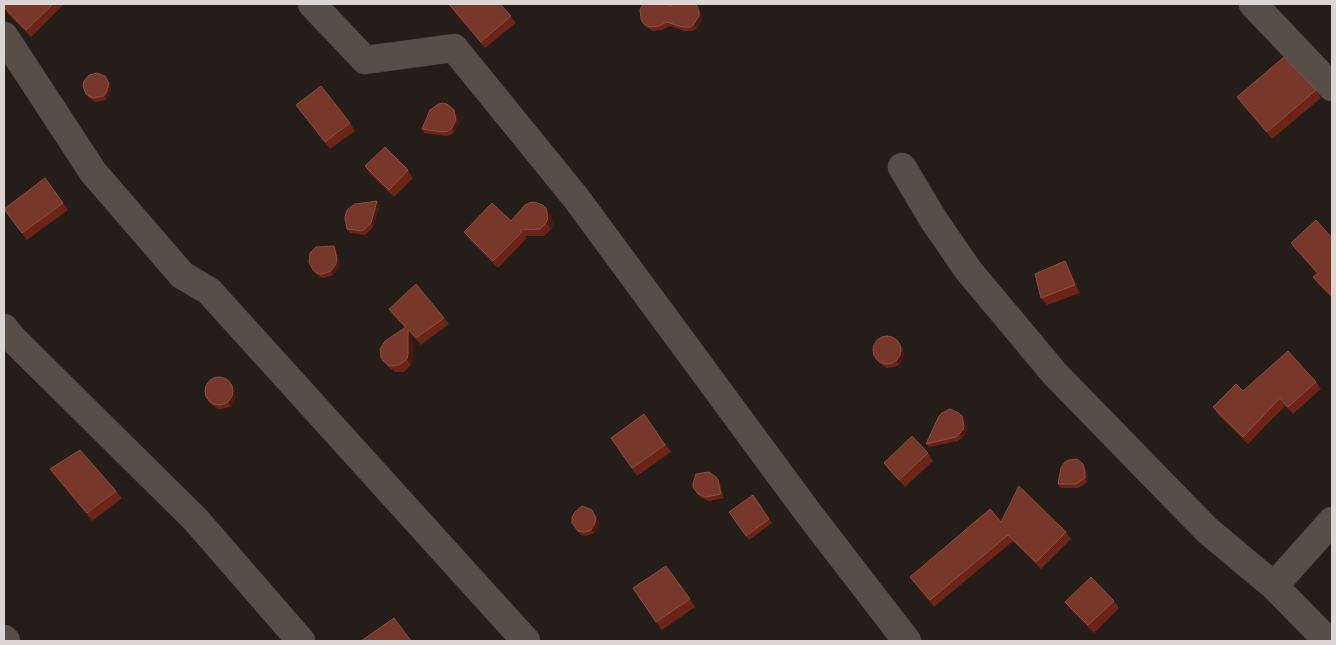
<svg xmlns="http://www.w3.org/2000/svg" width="1336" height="645" font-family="'Exo 2',sans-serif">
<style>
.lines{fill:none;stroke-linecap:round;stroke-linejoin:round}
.minor-casing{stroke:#3f3935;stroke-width:29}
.minor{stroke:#574e48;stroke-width:28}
.wall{fill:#6b2417}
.shaded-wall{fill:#4a190f}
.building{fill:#77372b;stroke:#875045}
</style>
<rect width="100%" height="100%" fill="#251d18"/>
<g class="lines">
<!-- minor casing -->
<g class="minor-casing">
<g id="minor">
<path d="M312 4 365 60 454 48 576 198 809 514 907 641"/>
<path d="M1253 4 1332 87"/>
<path d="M4 36 93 172 182 275 209 291 526 641"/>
<path d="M902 167 933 219 968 270 1055 374 1207 530 1274 586 1328 641"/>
<path d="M4 328 13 339 196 520 301 641"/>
<path d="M1274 586 1332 521"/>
<path d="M4 639 6 641"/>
</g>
</g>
<!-- minor -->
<use href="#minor" class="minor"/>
</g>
<!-- wall -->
<g class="wall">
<path d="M7 4H64L31 37 8 14 4 7Z"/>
<path d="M448 4H500L516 23 485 48Z"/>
<path d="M670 6 699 10 702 15V20L697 28 693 31H684L670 26 662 30 653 31 645 27 641 19Z"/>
<path d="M105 76 111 87 110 95 106 100 96 102 89 98 86 94Z"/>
<path d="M1316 90 1321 98 1272 139 1242 104 1237 97Z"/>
<path d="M296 105 350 123 355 131 330 149Z"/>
<path d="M457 114 459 124 454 132 450 135 446 136 424 133 422 129Z"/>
<path d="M365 166 408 170 413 178 394 197 370 174Z"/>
<path d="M45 178 68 210 27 240 4 209Z"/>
<path d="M380 205 373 227 365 235 350 233 347 229Z"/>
<path d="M551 215 553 225 551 229 544 236H525L527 238 498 268 468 238 464 232 511 221Z"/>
<path d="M1332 238V298L1318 284 1313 277 1317 274 1296 250 1291 243Z"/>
<path d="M334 246 336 249 339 263V268L333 275 324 278 320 277 316 274 313 270Z"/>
<path d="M1065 261 1070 269 1080 293 1047 305 1041 298Z"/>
<path d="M389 309 444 318 449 324 421 345 412 335 413 361 411 365 404 372H395L388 367 381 357 405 328 393 315Z"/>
<path d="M902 347 904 357 899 365 895 367 887 368 879 363 876 359Z"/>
<path d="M1316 382 1321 389 1293 414 1285 406 1248 444 1218 415 1213 407 1243 391Z"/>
<path d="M234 388 236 397 234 402 231 406 227 408 218 409 211 404 208 400Z"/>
<path d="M644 414 671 452 637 476 611 438Z"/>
<path d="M962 416 965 420 967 430 966 434 962 438 958 441 929 447 926 444Z"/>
<path d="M928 453 933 461 905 487 889 470 884 463Z"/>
<path d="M1083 464 1085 468 1088 476 1087 482 1082 486 1078 488H1061L1058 484Z"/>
<path d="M50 469 116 491 122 498 92 521Z"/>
<path d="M716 477 720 484 724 498 709 501 701 498 693 487Z"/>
<path d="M753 495 772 523 749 540 729 512Z"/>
<path d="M592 510 599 522 598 527 594 533 586 536 581 535 572 523Z"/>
<path d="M1001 522 1066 532 1071 539 1041 569 1013 541 934 607 915 584 910 577Z"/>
<path d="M666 566 695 607 662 630 633 588Z"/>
<path d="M1114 601 1119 608 1094 633 1070 609 1065 602Z"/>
</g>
<!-- shaded-wall -->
<g class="shaded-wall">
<path d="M697 6 702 15V20L697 28 694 24Z"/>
<path d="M105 76 111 87 110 95 106 100 104 96Z"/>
<path d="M454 110 457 114 459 124 454 132 452 128Z"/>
<path d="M377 201 380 205 373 227 371 223Z"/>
<path d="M546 208 551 215 553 225 551 229 546 223Z"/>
<path d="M334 246 336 249 339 263V268L333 275 331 271Z"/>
<path d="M1065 261 1070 269 1080 293 1075 285Z"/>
<path d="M408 329 412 335 413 361 411 365 407 359Z"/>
<path d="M899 343 902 347 904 357 899 365 897 361Z"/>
<path d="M231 384 234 388 236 397 234 402 231 406 228 402Z"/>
<path d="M962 416 965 420 967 430 966 434 962 438 960 434Z"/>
<path d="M1083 464 1085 468 1088 476 1087 482 1085 478Z"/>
<path d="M718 480 720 484 724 498 721 494Z"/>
<path d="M592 510 599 522 598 527 594 533 591 530Z"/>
</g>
<!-- building -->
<g class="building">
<path d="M7 4H53L26 30 4 7Z"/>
<path d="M449 4H500L511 16 481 42Z"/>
<path d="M645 4H665L670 6 674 4H694L697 6 699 11V16L694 24 690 27H682L667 22 659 26 650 27 643 23 641 19 640 10 642 6Z"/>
<path d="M1284 57 1316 90 1267 132 1237 97Z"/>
<path d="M97 73 105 76 109 83 107 91 104 96 93 98 86 94 83 86 84 81 89 75Z"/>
<path d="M321 86 350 123 325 142 296 105Z"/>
<path d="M442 103 447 104 454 110 456 120 452 128 448 131 443 132 422 129 430 110 437 105Z"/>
<path d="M385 147 408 170 389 190 365 166Z"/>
<path d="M45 178 63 203 22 233 4 209Z"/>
<path d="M377 201 371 223 362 231 347 229 345 218 346 213 348 209 355 204Z"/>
<path d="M534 202 543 205 546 208 548 218 546 223 540 229 520 230 522 232 493 261 464 232 492 203 511 221 525 205 529 203Z"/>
<path d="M1316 220 1332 238V296L1313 277 1318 273 1291 243Z"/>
<path d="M334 246 337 259 336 264 331 271 322 274 317 273 313 270 309 262 310 253 316 247Z"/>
<path d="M1065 261 1075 285 1041 298 1035 274Z"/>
<path d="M416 284 444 318 416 338 408 329V354L407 359 399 365 390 366 383 361 381 357 380 349 385 341 406 327 389 309Z"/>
<circle cx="887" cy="350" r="14"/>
<path d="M1288 351 1316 382 1288 407 1280 398 1243 437 1213 407 1236 384 1243 391Z"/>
<circle cx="219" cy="391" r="14"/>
<path d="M950 409 959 413 962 416 964 426 963 430 956 437 926 444 939 416 942 413Z"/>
<path d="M644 414 665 445 632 468 611 438Z"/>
<path d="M912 436 928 453 899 480 884 463Z"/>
<path d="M80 450 116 491 87 513 50 469Z"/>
<path d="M1077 459 1083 464 1085 472V478L1079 482 1075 484H1058L1061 468 1065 462 1069 460Z"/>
<path d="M709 472 716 477 718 480 721 494 706 497 698 494 693 487V483L696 474Z"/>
<path d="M1019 486 1066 532 1036 562 1008 535 930 600 910 577 990 509 1001 522Z"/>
<path d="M753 495 769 519 746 536 729 512Z"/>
<path d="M582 506 592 510 596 518 595 523 591 530 584 532 578 531 572 523V517L575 512Z"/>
<path d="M666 566 690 599 656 622 633 588Z"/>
<path d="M1091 577 1114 601 1088 625 1065 602Z"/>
<path d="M394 618 411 641H361Z"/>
</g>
<!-- border -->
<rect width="1336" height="645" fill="none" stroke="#dbd6d2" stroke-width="10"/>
</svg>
